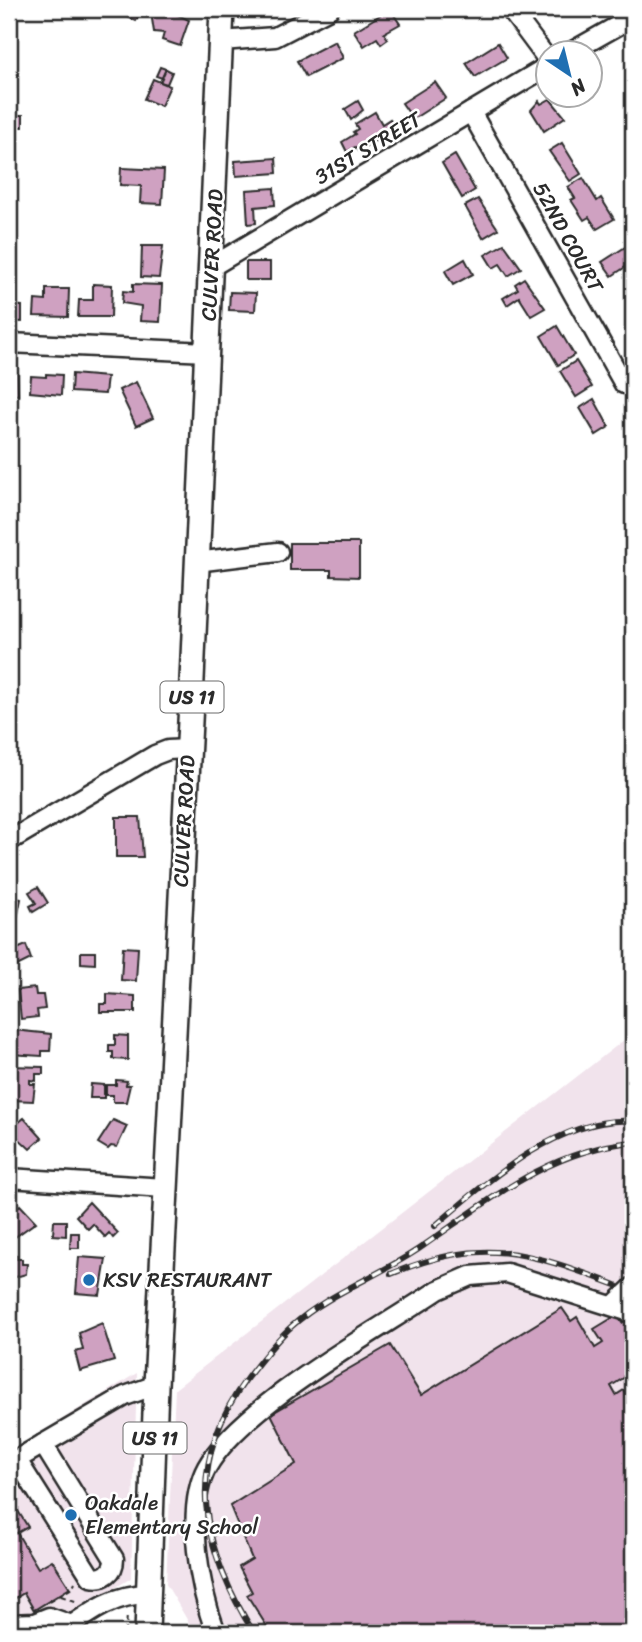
<svg xmlns="http://www.w3.org/2000/svg" width="642" height="1642" font-family="Sriracha,sans-serif">
<style>
.built{fill:#f1e3ec}
.building{fill:#cfa1c1;stroke:#2b2b2b;stroke-width:2}
.lines{fill:none;stroke-linecap:round;stroke-linejoin:round}
.minor-casing{stroke:#2b2b2b;stroke-width:23}
.major-casing{stroke:#2b2b2b;stroke-width:28}
.path{stroke:#2b2b2b;stroke-width:2;stroke-dasharray:5 5;stroke-linecap:butt}
.minor{stroke:#fff;stroke-width:18}
.major{stroke:#fff;stroke-width:23}
.rail-casing{stroke:#2b2b2b;stroke-width:6}
.rail{stroke:#fff;stroke-width:3.5;stroke-dasharray:10;stroke-linecap:butt}
.poi-dot{fill:#1f6fb2;stroke:#fff;stroke-width:2.5}
.labels{text-anchor:middle;dominant-baseline:central;stroke-width:5;stroke-linejoin:round;paint-order:stroke}
.shield{fill:#fff;stroke:#6b6b6b;stroke-width:2}
.shield-label{font-size:19px;font-weight:bold;fill:#2b2b2b}
.street-label{font-size:21px;fill:#2b2b2b;stroke:#fff}
.poi-label{font-size:21px;fill:#2b2b2b;stroke:#fff;text-anchor:start}
</style>
<rect width="100%" height="100%" fill="#fff"/>
<filter id="ink" filterUnits="userSpaceOnUse"><feTurbulence type="fractalNoise" baseFrequency=".0143" numOctaves="2"/><feDisplacementMap in="SourceGraphic" scale="14" xChannelSelector="R" yChannelSelector="G"/><feConvolveMatrix kernelMatrix="1 2 1 2 8 2 1 2 1" color-interpolation-filters="sRGB"/></filter>
<g filter="url(#ink)">
<!-- built -->
<g class="built">
<path d="M633 1033V1633H195L166 1584 175 1389Z"/>
<path d="M137 1373 131 1578 42 1633H9V1452Z"/>
</g>
<!-- building -->
<g class="building">
<path d="M122 9H142L136 21 120 13Z"/>
<path d="M155 9H165L189 20 180 46 162 40 164 33 154 32 152 19Z"/>
<path d="M390 9 400 24 384 33 388 39 381 44 377 38 364 46 354 31Z"/>
<path d="M335 41 343 58 306 77 297 61Z"/>
<path d="M498 43 507 58 475 77 466 63Z"/>
<path d="M160 67 166 69 162 78 156 76Z"/>
<path d="M166 69 172 72 167 84 160 82Z"/>
<path d="M153 79 170 86 161 106 144 99Z"/>
<path d="M435 82 446 98 413 119 402 103Z"/>
<path d="M550 99 565 117 544 131 531 110 539 101 541 104Z"/>
<path d="M358 101 363 110 351 120 345 109Z"/>
<path d="M375 112 382 124 390 119 396 129 358 151 355 147 347 152 342 142 355 134 353 132 358 129 355 124Z"/>
<rect x="9" y="115" width="14" height="12"/>
<path d="M562 143 581 174 570 181 549 151Z"/>
<path d="M455 155 475 190 462 198 442 163Z"/>
<path d="M276 158 277 173 236 176 235 161Z"/>
<path d="M121 168 164 170 162 204 140 203 141 186 120 185Z"/>
<path d="M583 178 597 201 601 198 614 219 597 229 589 217 584 220 571 200 575 198 568 187Z"/>
<path d="M274 188 275 205 255 207 256 223 248 224 246 190Z"/>
<path d="M478 199 498 229 483 238 465 206Z"/>
<path d="M633 242V262L612 276 602 262Z"/>
<path d="M504 244 521 268 508 276 500 264 493 268 485 255Z"/>
<path d="M142 246H163L159 278 141 277Z"/>
<path d="M465 259 473 274 453 285 445 271Z"/>
<rect x="246" y="262" width="24" height="18"/>
<path d="M524 278 545 308 531 316 519 297 507 305 503 298 518 289 515 284Z"/>
<path d="M93 284 112 285 111 317H78L79 300H93Z"/>
<path d="M133 284 162 285 160 322 140 321 141 306 122 303 123 291 133 292Z"/>
<path d="M46 289H69L68 317 34 316 35 300 46 301Z"/>
<path d="M230 292 256 293 255 311 229 310Z"/>
<path d="M9 298V305L22 306V322L9 321Z"/>
<path d="M557 326 574 355 558 365 541 336Z"/>
<path d="M576 361 592 387 576 397 560 371Z"/>
<path d="M9 369 17 373 18 395 9 394Z"/>
<path d="M46 374 62 375 61 395 30 392 31 376 46 377Z"/>
<path d="M72 374 107 377 105 394 71 392Z"/>
<path d="M136 382 153 418 136 426 119 390Z"/>
<path d="M594 399 609 427 596 435 580 408Z"/>
<path d="M290 543H359V577L331 576V570H290Z"/>
<path d="M116 817H140L143 857H116Z"/>
<path d="M38 887 48 903 33 912 30 906 36 903 29 892Z"/>
<path d="M9 896 21 899 17 919 9 918Z"/>
<path d="M14 934 17 949 26 945 31 959 9 970V936Z"/>
<path d="M123 947 138 948 136 981 121 980Z"/>
<path d="M81 952H95V964L81 963Z"/>
<path d="M35 988 36 995H43L45 1009 37 1010 38 1017 21 1019 18 990Z"/>
<path d="M107 994 135 996V1012H100V1004H107Z"/>
<path d="M13 1030 51 1034 50 1051H42V1056L9 1054Z"/>
<path d="M115 1035 128 1036V1060L113 1059V1052H109V1045H115Z"/>
<path d="M9 1066 43 1067V1074H36V1081L30 1080V1084H35L33 1101 12 1100 14 1076H9Z"/>
<path d="M116 1080 127 1081 126 1085H130L126 1102H113V1095H106V1085H116Z"/>
<path d="M91 1084 104 1085V1098H90Z"/>
<path d="M24 1118 42 1138 30 1149 16 1136 12 1128Z"/>
<path d="M113 1120 127 1126 117 1147 111 1146 108 1149 98 1143Z"/>
<path d="M89 1202 118 1233 113 1238 109 1233 105 1237 93 1224 88 1229 76 1216Z"/>
<path d="M20 1205 36 1222 11 1240 9 1216Z"/>
<path d="M54 1221H66V1236L53 1235Z"/>
<path d="M71 1233H79V1248H70Z"/>
<path d="M9 1255H17V1259H22V1264H27L26 1274 9 1279Z"/>
<path d="M79 1257 106 1259 100 1295 76 1293Z"/>
<path d="M562 1308 571 1321 577 1317 595 1348 603 1343 594 1329 617 1315 622 1323 633 1317V1372L611 1386 616 1395 624 1390 628 1397 633 1393V1633H271L247 1595 252 1592 239 1567 252 1559 230 1506 296 1464 271 1414 390 1345 421 1395Z"/>
<path d="M9 1315 17 1319 15 1325 9 1324Z"/>
<path d="M102 1323 114 1361 80 1371 75 1352 83 1350 79 1333Z"/>
<path d="M9 1510 11 1515 18 1511 28 1527 17 1533 38 1568 52 1560 70 1588 34 1610 24 1593 9 1602Z"/>
</g>
<g class="lines">
<!-- minor casing -->
<g class="minor-casing">
<g id="minor">
<path d="M510 9 548 60"/>
<path d="M221 41 275 37 329 9"/>
<path d="M571 52 633 17"/>
<path d="M471 112 624 384"/>
<path d="M211 267 548 66"/>
<path d="M9 343 208 352"/>
<path d="M196 562 278 552"/>
<path d="M9 841 155 755 168 750 188 749"/>
<path d="M9 1178 165 1188"/>
<path d="M613 1306 633 1287"/>
<path d="M17 1460 91 1577C104 1580 114 1572 114 1559L43 1444"/>
<path d="M9 1464 125 1396 156 1385"/>
<path d="M9 1624 34 1623 49 1617 72 1625"/>
<path d="M61 1633C89 1613 113 1594 149 1594"/>
<path d="M216 1633C200 1590 184 1509 207 1467 241 1406 377 1331 438 1290L470 1276 507 1273 633 1313"/>
</g>
</g>
<!-- major casing -->
<g class="major-casing">
<path id="major" d="M147 1633 156 1385 191 702 222 9"/>
</g>
<!-- path -->
<g class="path">
<path d="M61 1596 78 1602"/>
<path d="M50 1602 72 1588 75 1582"/>
<path d="M126 1633 127 1613"/>
</g>
<!-- minor -->
<use href="#minor" class="minor"/>
<!-- major -->
<use href="#major" class="major"/>
<!-- rail casing -->
<g class="rail-casing">
<g id="rail">
<path d="M435 1226C486 1182 561 1115 633 1121"/>
<path d="M391 1274C483 1236 527 1251 616 1285"/>
<path d="M254 1633C200 1546 183 1465 247 1378 261 1360 275 1341 292 1326 330 1292 382 1275 423 1246 490 1200 549 1150 633 1142"/>
</g>
</g>
<!-- rail -->
<use href="#rail" class="rail"/>
</g>
</g>
<!-- markers -->
<g class="poi-dot">
<circle cx="89" cy="1280" r="7"/>
<circle cx="71" cy="1515" r="7"/>
</g>
<g class="labels">
<!-- shield labels -->
<g class="shield">
<rect x="160.5" y="681.5" width="63" height="31" rx="5"/>
<rect x="123.5" y="1422.5" width="63" height="31" rx="5"/>
</g>
<g class="shield-label">
<text x="192" y="697">US 11</text>
<text x="155" y="1438">US 11</text>
</g>
<!-- street labels -->
<g class="street-label">
<text transform="translate(368 148) rotate(-31)">31ST STREET</text>
<text transform="translate(568 237) rotate(61)">52ND COURT</text>
<text transform="translate(212 255) rotate(-87)">CULVER ROAD</text>
<text transform="translate(184 821) rotate(-87)">CULVER ROAD</text>
</g>
<!-- poi labels -->
<g class="poi-label">
<text x="103" y="1280">KSV RESTAURANT</text>
<text x="85" y="1503">Oakdale<tspan x="85" dy="24">Elementary School</tspan></text>
</g>
</g>
<!-- margin -->
<rect width="642" height="1642" fill="none" stroke="#fff" stroke-width="35"/>
<rect x="18" y="18" width="607" height="1607" fill="none" stroke="#2b2b2b" stroke-width="2.5" filter="url(#ink)"/>
<!-- north arrow -->
<g transform="translate(569 74) rotate(145)"><circle r="33" fill="#ffffff" stroke="#aaaaaa" stroke-width="2"/>
<path d="M0-5L12 26L0 18L-12 26Z" fill="#1f6fb2"/>
<text y="-10" font-size="19" font-weight="bold" text-anchor="middle" fill="#2b2b2b">N</text>
</g>
</svg>
